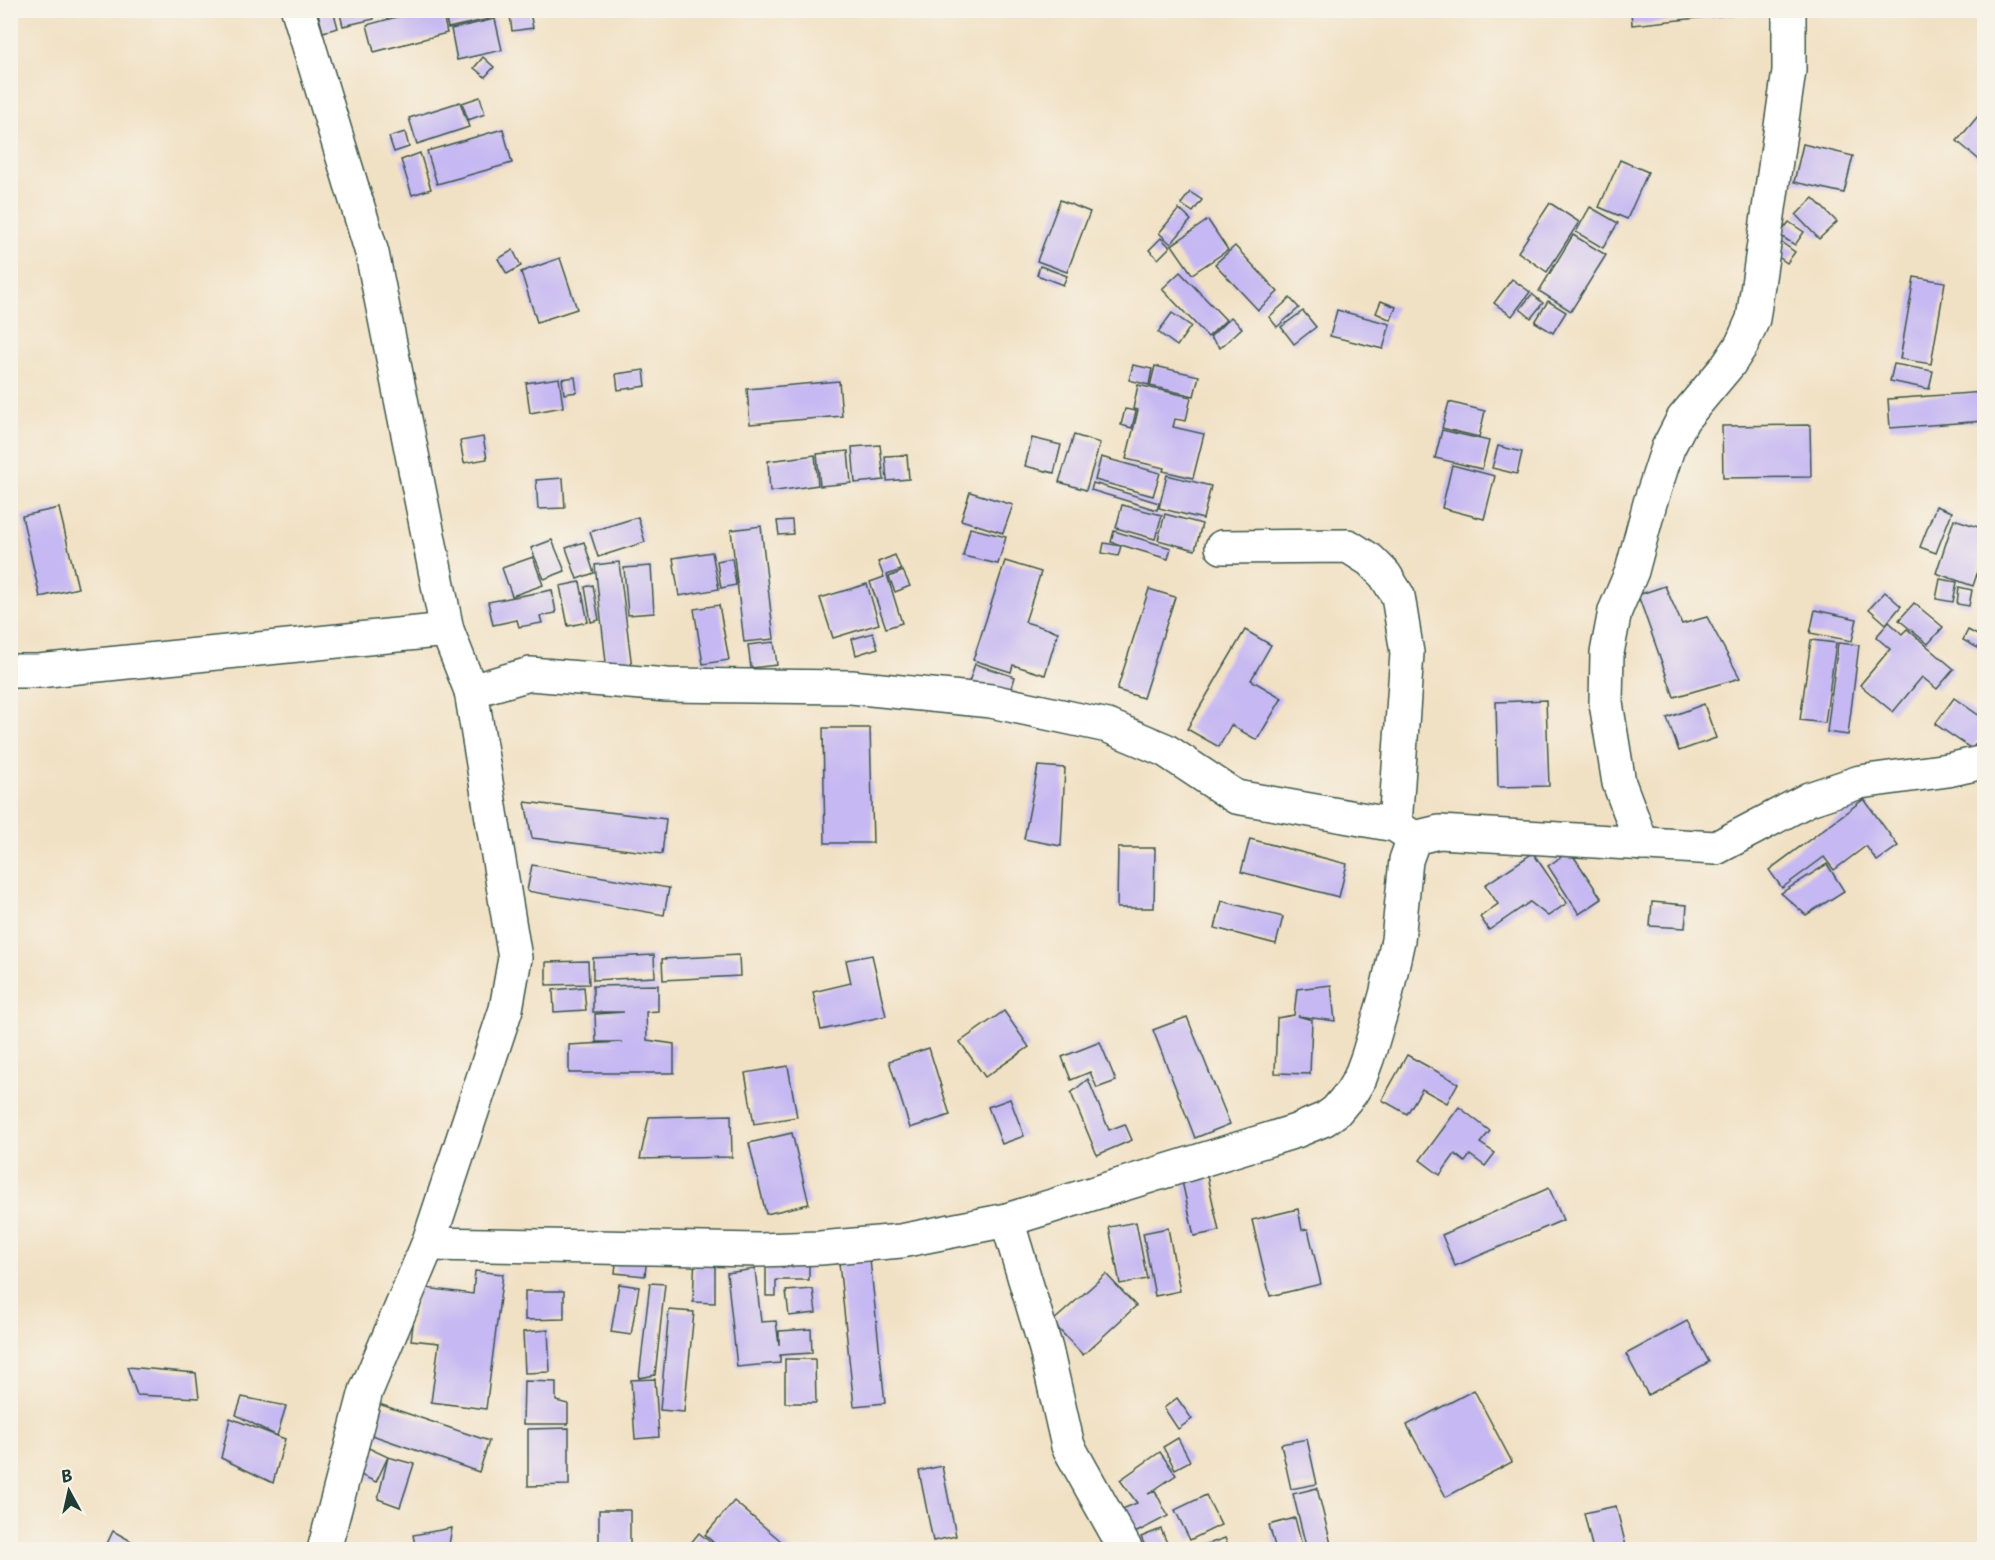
<svg xmlns="http://www.w3.org/2000/svg" width="1995" height="1560" font-family="'Playpen Sans',sans-serif">
<style>
.building{fill:#c6b8f2}
.lines{fill:none;stroke-linecap:round;stroke-linejoin:round}
.minor-casing{stroke:#3e564a;stroke-width:36}
.minor{stroke:#fff;stroke-width:33}
</style>
<rect width="100%" height="100%" fill="#f7f3e8"/>
<filter id="ink" filterUnits="userSpaceOnUse"><feTurbulence type="fractalNoise" baseFrequency=".0167" numOctaves="2"/><feDisplacementMap in="SourceGraphic" scale="12" xChannelSelector="R" yChannelSelector="G"/><feConvolveMatrix kernelMatrix="1 2 1 2 8 2 1 2 1" color-interpolation-filters="sRGB"/></filter>
<filter id="wash" filterUnits="userSpaceOnUse"><feTurbulence type="fractalNoise" baseFrequency=".008" numOctaves="4" result="noise"/><feDisplacementMap in="SourceGraphic" scale="24" xChannelSelector="R" yChannelSelector="G"/><feGaussianBlur stdDeviation="1.35" result="paint"/><feColorMatrix in="noise" values="0 0 0 0 0 0 0 0 0 0 0 0 0 0 0 0 0 1.4 0 .05"/><feComposite in="paint" operator="in"/></filter>
<g filter="url(#wash)">
<rect width="100%" height="100%" fill="#f1e1c4"/>
<g id="blocks">
<!-- building -->
<g class="building">
<path d="M317 10H333L338 28 323 32Z"/>
<path d="M339 10H372L374 19 343 26Z"/>
<path d="M422 10H442L447 33 374 52 367 25Z"/>
<path d="M444 10H487L489 19 448 28Z"/>
<path d="M1631 10H1745V13L1632 25Z"/>
<path d="M530 12 533 28 512 31 510 15Z"/>
<path d="M495 19 502 50 457 60 451 29Z"/>
<path d="M483 57 494 67 485 77 474 68Z"/>
<path d="M480 97 485 114 468 120 462 103Z"/>
<path d="M460 102 469 127 417 144 409 118Z"/>
<path d="M1984 109V164L1957 141Z"/>
<path d="M503 129 512 163 437 184 427 151Z"/>
<path d="M405 132 409 147 394 152 389 137Z"/>
<path d="M1803 144 1853 156 1844 193 1794 182Z"/>
<path d="M420 153 431 189 412 195 401 160Z"/>
<path d="M1620 160 1648 172 1627 219 1599 207Z"/>
<path d="M1190 192 1202 200 1193 212 1181 204Z"/>
<path d="M1813 198 1837 222 1819 239 1796 215Z"/>
<path d="M1060 200 1090 212 1067 272 1037 261Z"/>
<path d="M1550 203 1579 222 1547 272 1518 252Z"/>
<path d="M1590 207 1618 223 1603 248 1576 232Z"/>
<path d="M1179 209 1191 220 1171 244 1159 233Z"/>
<path d="M1208 220 1228 250 1192 274 1172 245Z"/>
<path d="M1789 222 1804 232 1795 245 1779 235Z"/>
<path d="M1573 235 1606 255 1571 311 1539 291Z"/>
<path d="M1772 236 1795 252 1787 263 1764 247Z"/>
<path d="M1161 238 1170 247 1158 259 1149 250Z"/>
<path d="M1235 246 1278 292 1258 310 1215 264Z"/>
<path d="M513 250 521 266 507 274 498 259Z"/>
<path d="M560 258 577 309 537 322 521 272Z"/>
<path d="M1040 266 1067 276 1063 285 1037 275Z"/>
<path d="M1180 272 1226 320 1208 337 1162 289Z"/>
<path d="M1914 277 1945 282 1931 364 1900 359Z"/>
<path d="M1512 279 1530 292 1512 316 1494 303Z"/>
<path d="M1532 294 1543 303 1531 318 1520 309Z"/>
<path d="M1290 298 1299 308 1277 327 1269 317Z"/>
<path d="M1381 301 1396 307 1391 320 1376 313Z"/>
<path d="M1548 301 1566 312 1553 333 1535 322Z"/>
<path d="M1337 310 1390 324 1383 349 1330 336Z"/>
<path d="M1303 311 1316 327 1294 344 1281 327Z"/>
<path d="M1172 313 1191 326 1177 346 1158 332Z"/>
<path d="M1231 317 1242 328 1220 348 1210 337Z"/>
<path d="M1894 364 1933 371 1929 389 1890 381Z"/>
<path d="M1133 365 1152 369 1149 385 1129 380Z"/>
<path d="M1155 366 1199 376 1194 396 1150 386Z"/>
<path d="M644 370 646 386 618 390 616 374Z"/>
<path d="M575 377 577 392 564 394 562 379Z"/>
<path d="M559 378 563 407 530 413 526 383Z"/>
<path d="M839 381 842 416 750 424 747 389Z"/>
<path d="M1138 385 1191 397 1186 421 1175 419 1173 427 1204 434 1193 478 1163 471 1164 468 1126 459 1138 410 1133 409Z"/>
<path d="M1984 392V421L1890 428 1888 399Z"/>
<path d="M1449 402 1485 411 1479 437 1442 428Z"/>
<path d="M1125 409 1136 411 1132 428 1121 425Z"/>
<path d="M1810 425 1811 477 1723 478 1722 426Z"/>
<path d="M1442 430 1489 441 1482 469 1435 458Z"/>
<path d="M1074 435 1100 443 1086 490 1059 482Z"/>
<path d="M483 437 487 459 464 463 460 441Z"/>
<path d="M1032 438 1061 445 1054 473 1025 466Z"/>
<path d="M880 445 884 480 855 483 852 447Z"/>
<path d="M1498 446 1522 452 1517 474 1492 468Z"/>
<path d="M848 451 851 483 820 486 817 454Z"/>
<path d="M815 455 818 485 770 492 768 461Z"/>
<path d="M907 455 909 479 887 481 885 456Z"/>
<path d="M1101 457 1160 473 1153 496 1095 480Z"/>
<path d="M1452 465 1495 476 1484 519 1442 508Z"/>
<path d="M1167 475 1211 486 1203 519 1159 508Z"/>
<path d="M563 478 565 508 538 509 536 480Z"/>
<path d="M1093 483 1159 503 1157 510 1091 490Z"/>
<path d="M970 492 1013 505 1003 533 961 520Z"/>
<path d="M1122 505 1162 515 1155 539 1116 528Z"/>
<path d="M1936 506 1952 512 1936 553 1920 547Z"/>
<path d="M59 508 78 588 40 597 22 516Z"/>
<path d="M1165 514 1202 524 1195 550 1158 540Z"/>
<path d="M638 517 645 542 598 557 590 532Z"/>
<path d="M1954 519 1984 529V553L1973 586 1936 573Z"/>
<path d="M792 520 793 534 779 535 777 521Z"/>
<path d="M761 526 774 639 744 642 731 530Z"/>
<path d="M970 528 1006 537 998 564 963 556Z"/>
<path d="M1114 531 1171 548 1168 559 1111 542Z"/>
<path d="M552 540 565 571 544 579 531 548Z"/>
<path d="M584 542 594 573 577 579 566 548Z"/>
<path d="M1104 543 1121 546 1118 556 1102 553Z"/>
<path d="M712 552 719 589 679 596 673 558Z"/>
<path d="M895 555 901 570 887 575 902 623 886 628 870 582 884 577 878 562Z"/>
<path d="M533 557 543 585 512 596 502 568Z"/>
<path d="M732 558 736 585 721 588 717 561Z"/>
<path d="M1005 561 1041 572 1025 622 1058 632 1045 675 1013 665 1011 672 973 660Z"/>
<path d="M619 562 632 668 607 671 595 565Z"/>
<path d="M651 566 654 613 628 615 624 568Z"/>
<path d="M903 571 910 586 895 592 889 577Z"/>
<path d="M1940 579 1957 582 1953 602 1936 599Z"/>
<path d="M580 582 588 622 568 626 560 586Z"/>
<path d="M867 584 879 624 833 638 820 598Z"/>
<path d="M593 585 599 620 591 622 585 587Z"/>
<path d="M1665 586 1682 624 1707 617 1740 678 1674 697 1638 595Z"/>
<path d="M1959 587 1972 590 1969 606 1957 604Z"/>
<path d="M1149 589 1175 597 1143 698 1117 690Z"/>
<path d="M552 590 556 613 540 616 542 623 519 627 517 620 493 625 488 602Z"/>
<path d="M1885 592 1901 606 1886 624 1869 609Z"/>
<path d="M1914 603 1943 627 1928 644 1899 620Z"/>
<path d="M719 605 729 660 703 664 694 609Z"/>
<path d="M1815 610 1857 619 1852 641 1810 633Z"/>
<path d="M1889 622 1902 634 1907 629 1954 669 1937 689 1922 677 1893 712 1860 685 1890 649 1876 637Z"/>
<path d="M1245 630 1271 645 1251 680 1282 698 1257 740 1231 725 1219 747 1187 729Z"/>
<path d="M1968 630 1983 638 1978 648 1963 640Z"/>
<path d="M873 633 878 648 856 655 852 639Z"/>
<path d="M1811 640 1836 643 1825 723 1800 720Z"/>
<path d="M774 642 777 665 751 668 748 645Z"/>
<path d="M1838 643 1859 645 1848 735 1827 732Z"/>
<path d="M975 664 1015 677 1009 697 968 685Z"/>
<path d="M1954 698 1984 719V732L1972 749 1935 724Z"/>
<path d="M1546 700 1549 786 1498 787 1496 702Z"/>
<path d="M1704 704 1716 738 1679 751 1667 718Z"/>
<path d="M823 728H870L873 843H825Z"/>
<path d="M1038 766 1065 768 1061 846 1024 839Z"/>
<path d="M1864 799 1898 846 1877 861 1866 846 1834 870 1824 857 1782 888 1769 870Z"/>
<path d="M525 802 666 819 662 854 532 838Z"/>
<path d="M1250 839 1347 864 1339 897 1241 872Z"/>
<path d="M1118 848H1155L1154 908H1117Z"/>
<path d="M1570 851 1602 899 1579 914 1548 866Z"/>
<path d="M1533 853 1567 903 1548 916 1530 902 1489 930 1480 917 1498 904 1485 885Z"/>
<path d="M1827 864 1844 891 1806 915 1781 893Z"/>
<path d="M532 865 669 888 664 915 527 891Z"/>
<path d="M1222 901 1283 917 1276 944 1215 928Z"/>
<path d="M1652 902 1687 905 1685 928 1650 926Z"/>
<path d="M654 955 655 977 593 980V958Z"/>
<path d="M739 955 740 976 663 980 662 959Z"/>
<path d="M872 955 886 1016 821 1030 813 992 851 983 846 960Z"/>
<path d="M588 961 589 984 546 985V962Z"/>
<path d="M658 985V1011L646 1012 647 1040 674 1044V1073H569V1045L622 1042H596L595 1014 624 1012H593V986Z"/>
<path d="M1331 985 1335 1021 1298 1016 1312 1020 1310 1074 1275 1073 1277 1018 1294 1015 1297 989Z"/>
<path d="M584 987 586 1010 554 1012 553 990Z"/>
<path d="M1004 1011 1029 1047 985 1077 960 1042Z"/>
<path d="M1187 1017 1230 1124 1195 1138 1153 1030Z"/>
<path d="M1100 1042 1116 1081 1097 1088 1090 1072 1071 1080 1062 1057Z"/>
<path d="M929 1048 950 1115 910 1128 889 1061Z"/>
<path d="M1407 1055 1458 1083 1447 1103 1422 1089 1407 1114 1382 1100Z"/>
<path d="M788 1066 797 1117 754 1124 745 1073Z"/>
<path d="M1088 1079 1109 1130 1125 1124 1132 1140 1097 1155 1071 1093Z"/>
<path d="M1010 1099 1024 1136 1002 1144 988 1107Z"/>
<path d="M1459 1107 1490 1131 1480 1143 1495 1153 1485 1166 1470 1155 1465 1162 1455 1154 1440 1175 1420 1160Z"/>
<path d="M731 1115 732 1157 640 1159 649 1117Z"/>
<path d="M792 1133 809 1204 766 1214 749 1143Z"/>
<path d="M1207 1176 1219 1231 1194 1236 1182 1181Z"/>
<path d="M1549 1188 1563 1220 1455 1266 1442 1235Z"/>
<path d="M1298 1209 1302 1230 1308 1229 1321 1284 1270 1296 1252 1220Z"/>
<path d="M1136 1222 1147 1279 1120 1284 1109 1227Z"/>
<path d="M1168 1228 1180 1291 1155 1296 1143 1233Z"/>
<path d="M869 1250 885 1403 854 1406 838 1253Z"/>
<path d="M695 1252 782 1253V1267H792V1260H809V1280H776V1296H766V1264H715V1303L693 1302Z"/>
<path d="M617 1253 647 1255 645 1276 615 1273Z"/>
<path d="M755 1269 761 1322 776 1321 779 1345V1331L811 1329 812 1353 780 1355V1363L737 1367 727 1273Z"/>
<path d="M475 1271 503 1274 486 1409 431 1402 439 1343 411 1340 418 1287 473 1294Z"/>
<path d="M1106 1274 1136 1306 1083 1355 1052 1322Z"/>
<path d="M650 1283 665 1284 655 1375 639 1378Z"/>
<path d="M619 1284 639 1287 631 1335 611 1332Z"/>
<path d="M813 1289 816 1313 789 1316 786 1291Z"/>
<path d="M525 1291H564V1319L525 1320Z"/>
<path d="M669 1310 694 1312 684 1412 660 1410Z"/>
<path d="M1687 1321 1709 1362 1648 1395 1626 1354Z"/>
<path d="M548 1330 550 1372 525 1373 523 1332Z"/>
<path d="M785 1359H815L816 1403H785Z"/>
<path d="M127 1367 196 1373 199 1398 137 1395Z"/>
<path d="M655 1379 659 1437 635 1439 631 1380Z"/>
<path d="M524 1381 556 1382V1401L568 1404V1424H523Z"/>
<path d="M1474 1390 1512 1462 1446 1497 1407 1425Z"/>
<path d="M242 1397 286 1406 277 1436 236 1415Z"/>
<path d="M1177 1398 1192 1419 1178 1429 1164 1408Z"/>
<path d="M376 1403 489 1441 479 1472 366 1433Z"/>
<path d="M230 1418 285 1439 273 1483 221 1458Z"/>
<path d="M569 1428V1485L528 1486V1429Z"/>
<path d="M1178 1438 1190 1461 1175 1469 1163 1447Z"/>
<path d="M1307 1439 1317 1484 1291 1489 1281 1444Z"/>
<path d="M360 1444 388 1457 376 1482 347 1469Z"/>
<path d="M1160 1452 1176 1475 1148 1494 1155 1491 1168 1516 1133 1534 1110 1514 1137 1503 1120 1480Z"/>
<path d="M388 1457 414 1464 400 1507 378 1499Z"/>
<path d="M942 1466 956 1536 933 1541 919 1471Z"/>
<path d="M1317 1488 1332 1548 1327 1550H1307L1293 1494Z"/>
<path d="M1206 1495 1221 1525 1190 1540 1175 1510Z"/>
<path d="M734 1501 788 1547 787 1550H722L705 1535Z"/>
<path d="M1616 1506 1627 1550H1593L1584 1513Z"/>
<rect x="599" y="1510" width="31" height="40"/>
<path d="M1295 1518 1303 1550H1276L1269 1525Z"/>
<path d="M452 1528 448 1550H416L413 1535Z"/>
<path d="M1161 1529 1170 1550H1147L1141 1537Z"/>
<path d="M113 1531 147 1550H104Z"/>
<path d="M699 1533 720 1550H685Z"/>
<path d="M1225 1538 1230 1550H1194V1549Z"/>
<path d="M541 1546 577 1547V1550H541Z"/>
</g>
</g>
</g>
<g filter="url(#ink)">
<use href="#blocks" fill-opacity="0" stroke="#3e564a" stroke-width="1.5"/>
<g class="lines">
<!-- minor casing -->
<g class="minor-casing">
<g id="minor">
<path d="M298 10 372 253 447 630 471 691 515 958 506 1009 428 1244 366 1391 324 1550"/>
<path d="M1222 547 1348 546 1370 560 1385 575 1398 596 1407 653 1395 825"/>
<path d="M10 671H38L447 630"/>
<path d="M471 691 530 674 667 685 851 687 991 701 1108 726 1165 750 1236 797 1395 825 1414 838 1439 832 1716 848 1809 799 1860 782 1948 770 1984 762"/>
<path d="M1642 844 1619 783 1606 703 1607 653 1615 611 1632 571 1650 503 1668 448 1683 419 1729 364 1742 344 1753 319 1789 71V10"/>
<path d="M1007 1220 1046 1349 1068 1446 1126 1550"/>
<path d="M428 1244 759 1250 820 1248 901 1241 1007 1220 1296 1131 1325 1119 1336 1111 1351 1093 1360 1078 1368 1056 1386 995 1398 940 1406 860 1414 838"/>
</g>
</g>
<!-- minor -->
<use href="#minor" class="minor"/>
</g>
</g>
<!-- margin -->
<rect width="1995" height="1560" fill="none" stroke="#f7f3e8" stroke-width="36"/>
<!-- north arrow -->
<g transform="translate(69 1491) rotate(352)" stroke="#f7f3e8" stroke-width="4.5" paint-order="stroke">
<path d="M0-4.5L10 22L0 15L-10 22Z" fill="#1f3d34"/>
<text y="-9" font-size="16" font-weight="bold" text-anchor="middle" fill="#1f3d34">B</text>
</g>
</svg>
